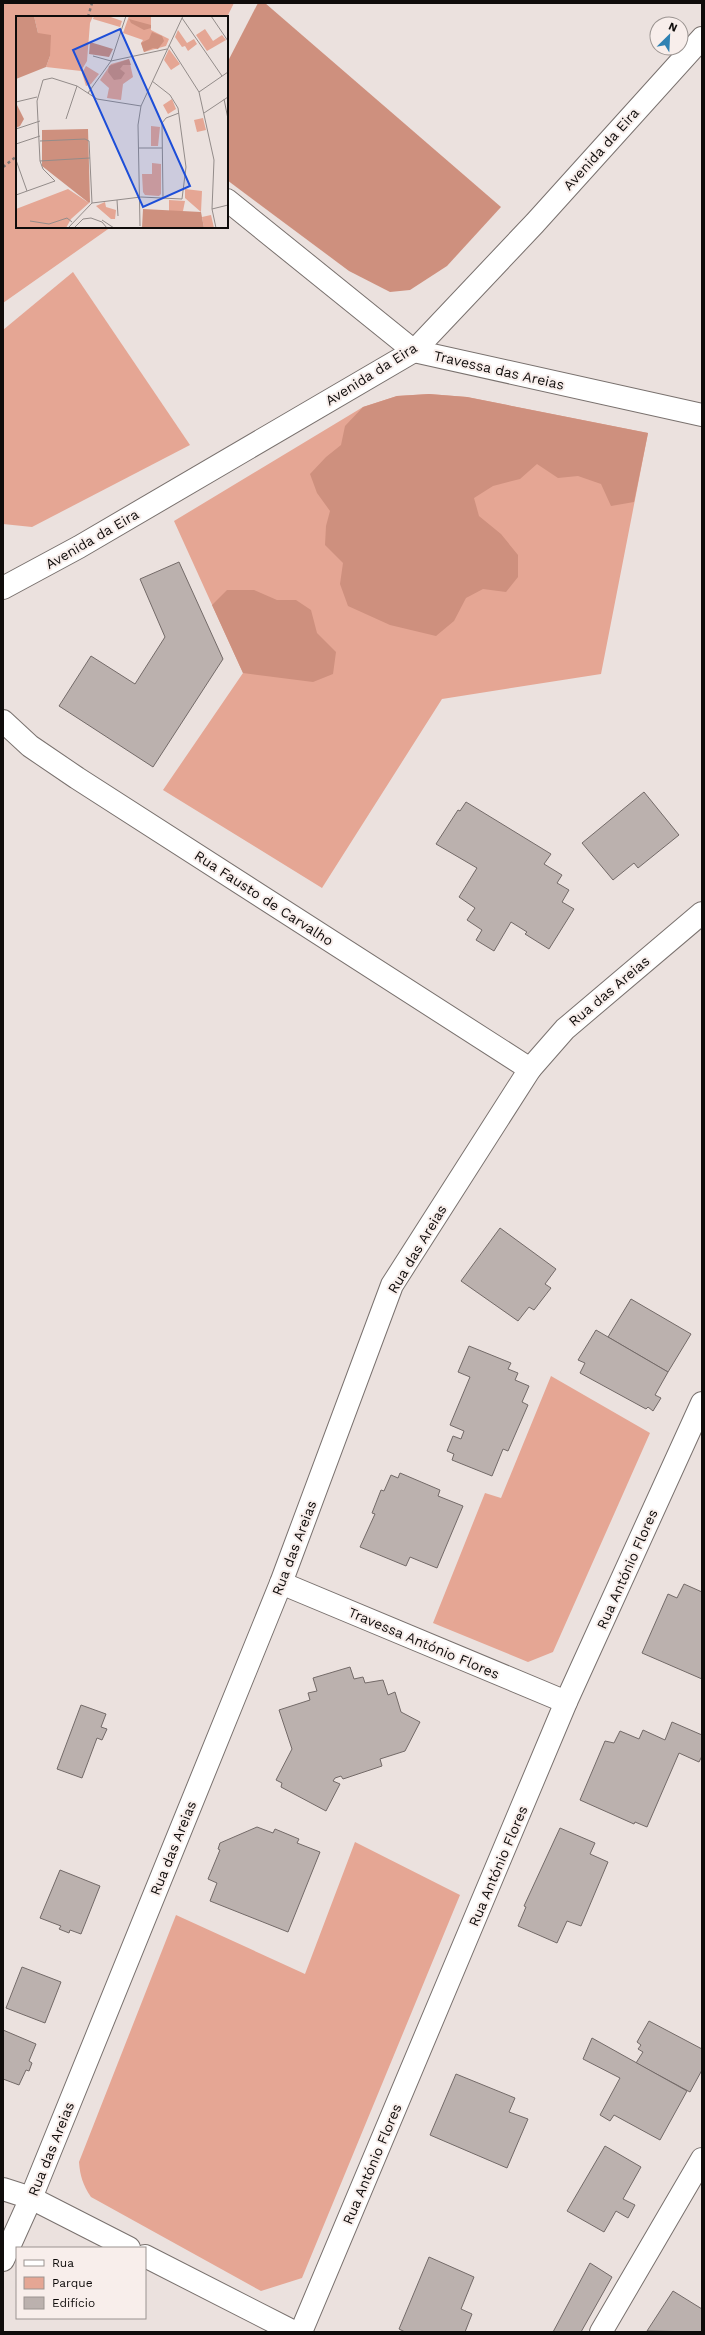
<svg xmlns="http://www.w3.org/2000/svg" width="705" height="2335" font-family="'Work Sans',sans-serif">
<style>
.green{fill:#e5a694}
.forest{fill:#ce907e}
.building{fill:#bbb1ae;stroke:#736a68}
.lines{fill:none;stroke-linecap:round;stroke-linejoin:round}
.street-casing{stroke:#79716e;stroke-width:24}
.path{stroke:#807a78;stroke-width:2.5;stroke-dasharray:3 3;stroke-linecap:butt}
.street{stroke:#fff;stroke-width:22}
.labels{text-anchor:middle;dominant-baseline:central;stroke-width:4;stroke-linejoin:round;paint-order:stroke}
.street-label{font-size:14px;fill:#0f0c0b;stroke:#f8eeeb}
.inset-road{fill:none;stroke:#938c8a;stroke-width:1}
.view{fill:#1d4ed8;fill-opacity:0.15;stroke:#1d4ed8;stroke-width:2}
.inset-edge{fill:none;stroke:#0f0c0b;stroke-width:2}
</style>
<rect width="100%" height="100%" fill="#ebe1de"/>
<!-- green -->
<g class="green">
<path d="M3 3H234L227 17H17V227H111L3 303Z"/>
<path d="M73 272 190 445 32 527 3 524V330Z"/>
<path d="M429 394 467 397 648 433 601 674 442 699 322 888 163 790 243 673 174 521 363 407 397 396Z"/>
<path d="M551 1376 650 1433 553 1652 528 1662 433 1623 485 1493 501 1498Z"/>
<path d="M355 1842 460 1895 302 2278 261 2291 91 2197C83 2185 80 2176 79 2162L176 1915 305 1974Z"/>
</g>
<!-- forest -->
<g class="forest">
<path d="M258 3H265L501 207 447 266 410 290 390 292 349 271 227 180V63Z"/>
<path d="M429 394 467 397 648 433 634 502 611 506 601 484 578 476 558 478 537 464 520 479 493 486 474 498 479 516 501 534 518 555V577L506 592 483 589 466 598 454 621 436 636 390 625 348 606 340 584 343 563 325 545 326 526 330 511 317 493 310 474 326 457 341 445 345 426 363 407 397 396Z"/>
<path d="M227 590H254L277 600H296L311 610 317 633 336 652 333 674 313 682 243 673 212 605Z"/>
</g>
<!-- building -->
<g class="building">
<path d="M179 562 223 659 153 767 59 706 91 656 135 684 165 637 140 579Z"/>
<path d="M644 792 679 835 638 868 634 863 613 880 582 843Z"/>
<path d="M466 802 551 854 544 864 562 875 557 883 569 890 562 902 574 909 549 949 525 934 527 932 511 922 494 951 476 940 482 930 467 920 475 908 459 897 477 868 436 844 458 810 460 811Z"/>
<path d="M500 1228 556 1269 545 1284 551 1288 534 1310 529 1307 518 1321 461 1281Z"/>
<path d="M631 1299 691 1334 668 1372 608 1337Z"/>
<path d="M596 1330 668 1372 655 1395 661 1398 653 1411 648 1407 646 1409 580 1373 585 1363 578 1360Z"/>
<path d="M469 1346 511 1363 508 1369 518 1373 515 1380 529 1386 522 1402 528 1405 508 1451 503 1449 492 1476 452 1460 454 1454 447 1451 453 1436 461 1439 464 1431 450 1425 470 1377 458 1372Z"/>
<path d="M400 1473 440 1490 438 1496 463 1506 437 1568 410 1557 406 1566 360 1547 375 1514 372 1513 381 1490 384 1491 391 1475 398 1478Z"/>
<path d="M684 1584 702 1592V1679L642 1653 668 1594 677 1598Z"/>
<path d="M350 1667 354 1679 363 1677 365 1683 383 1680 388 1695 395 1692 401 1712 420 1722 405 1751 380 1759 382 1766 343 1779 341 1776 335 1778 333 1781 340 1784 326 1811 281 1787 282 1783 276 1780 292 1749 279 1710 310 1700 308 1693 317 1691 313 1678Z"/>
<path d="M81 1705 106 1714 101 1727 107 1729 102 1740 97 1738 82 1778 57 1769Z"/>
<path d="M672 1722 702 1735V1756L699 1762 679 1753 647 1827 635 1822 634 1824 580 1800 605 1741 614 1743 620 1731 639 1739 643 1730 665 1740Z"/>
<path d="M257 1827 273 1833 275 1829 299 1839 297 1843 320 1852 288 1932 210 1901 217 1883 208 1879 220 1850 218 1849 220 1843Z"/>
<path d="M560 1828 595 1843 590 1854 608 1862 581 1926 567 1921 557 1943 518 1926 526 1907 524 1906Z"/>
<path d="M60 1870 100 1886 81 1934 70 1930 69 1933 59 1929 61 1926 40 1918Z"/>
<path d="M22 1967 61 1982 45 2023 6 2008Z"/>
<path d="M649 2021 702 2049V2070L690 2092 636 2063 643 2052 638 2049 641 2045 637 2042Z"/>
<path d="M3 2030 36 2044 29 2061 32 2063 29 2071 26 2070 19 2085 3 2079Z"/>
<path d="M592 2038 687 2091 660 2140 614 2115 610 2121 600 2115 620 2078 583 2059Z"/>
<path d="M456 2074 515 2098 509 2112 528 2119 507 2168 430 2135Z"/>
<path d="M605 2146 641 2167 623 2199 635 2205 628 2218 616 2211 604 2232 567 2211Z"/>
<path d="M429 2257 474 2277 461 2309 472 2314 465 2332H405L399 2329Z"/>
<path d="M590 2263 612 2277 581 2332H553Z"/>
<path d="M673 2291 702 2309V2332L647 2331Z"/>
</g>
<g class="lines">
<!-- street casing -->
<g class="street-casing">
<g id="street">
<path d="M227 200 414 351 702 415"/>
<path d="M3 588 79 547 414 351 535 223 702 38"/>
<path d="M3 721 30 746 77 778 530 1069"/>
<path d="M281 1583 566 1702"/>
<path d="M3 2189 31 2198 129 2248"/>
<path d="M145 2256 294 2332"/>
<path d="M3 2260 31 2198 281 1583 392 1285 530 1069 565 1029 702 913"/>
<path d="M301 2332 566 1702 702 1403"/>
<path d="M601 2332 702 2159"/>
</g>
</g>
<!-- path -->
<g class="path">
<path d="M88 17 92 3"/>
<path d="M3 167 17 156"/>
</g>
<!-- street -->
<use href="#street" class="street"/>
</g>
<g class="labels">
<!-- street labels -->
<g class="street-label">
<text transform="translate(601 149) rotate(-48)">Avenida da Eira</text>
<text transform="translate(499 370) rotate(13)">Travessa das Areias</text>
<text transform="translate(371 374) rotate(-32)">Avenida da Eira</text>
<text transform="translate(92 539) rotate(-30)">Avenida da Eira</text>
<text transform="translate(264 898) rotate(33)">Rua Fausto de Carvalho</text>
<text transform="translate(609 991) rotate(-40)">Rua das Areias</text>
<text transform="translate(417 1249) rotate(-59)">Rua das Areias</text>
<text transform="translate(294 1548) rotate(-69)">Rua das Areias</text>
<text transform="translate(627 1569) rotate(-66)">Rua António Flores</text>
<text transform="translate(424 1643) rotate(23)">Travessa António Flores</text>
<text transform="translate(173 1848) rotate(-68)">Rua das Areias</text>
<text transform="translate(498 1866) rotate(-67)">Rua António Flores</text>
<text transform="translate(51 2149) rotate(-68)">Rua das Areias</text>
<text transform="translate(372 2164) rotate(-67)">Rua António Flores</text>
</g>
</g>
<!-- overview -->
<g transform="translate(16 16)">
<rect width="212" height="212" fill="#ebe1de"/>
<path d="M18 0H77L74 7 71 45 65 55 30 51 34 40 22 17ZM78 0H92L106 5 104 11 77 3ZM113 0H135V14L153 23 150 30 128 36 125 27 127 24 107 17ZM189 13 197 25 206 19 210 24 191 35 180 19ZM162 14 171 27 178 23 181 28 172 35 169 30 166 31 159 21ZM153 33 164 48 155 54 148 44ZM113 43 117 61 107 68 105 84 91 82 93 72 84 64 95 48ZM70 50 83 58 75 68 70 70 66 57ZM156 83 160 93 152 98 147 89ZM187 102 190 114 181 116 178 104ZM135 110 144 111 142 130H135ZM136 147 145 148V178L143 180 129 179 127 176 126 158H136ZM52 173 73 187 55 203 50 212H0V193ZM169 173 186 175 185 196 169 182ZM153 184 169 185 167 195H153ZM89 186 90 191 100 194 99 203H95L80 190ZM195 199 198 212H188L186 201Z" fill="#e5a694"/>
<path d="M0 0H18L22 17 35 19 34 40 30 51 0 63ZM113 3 135 9V12L128 14 115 7ZM136 16 146 20 148 25 142 33 137 32 128 36 125 27 133 23ZM74 26 97 33 93 41 73 38ZM113 43 115 49H107L104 53 109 57 105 63 98 64 92 56 93 50ZM0 87 8 103 4 110 0 112ZM72 113 74 186 73 187 26 150V114ZM127 193 185 196 188 212H126Z" fill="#ce907e"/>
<path class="inset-road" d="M195 0 212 25M166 2 206 60M153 29 183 76 198 144 196 193 200 212M77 40 95 45 151 33M183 76 212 56M72 77 95 45 110 0M208 83 212 103M0 86 21 81M188 97 212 81M50 103 61 70M0 113 24 105M24 125 69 123 73 125 76 187M0 128 24 120M123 132H146M0 144 11 175M24 145 74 142M212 153V166M0 179 39 165 27 153 24 145 21 85 27 64 36 62 61 70 81 83 125 90M147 182 146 107 150 102 163 97M101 184 102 200M196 193 212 189M86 204 98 212M14 205 33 208 51 202 56 206M124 210 122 109 125 90 167 0M52 212 76 187 125 181 166 183 170 151 162 92 154 79 136 65M58 212 67 203 75 202 86 206 91 212"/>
<path class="view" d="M104 13 174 170 127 191 57 34Z"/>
<rect width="212" height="212" class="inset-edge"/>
</g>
<!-- border -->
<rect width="705" height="2335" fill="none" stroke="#0f0c0b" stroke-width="8"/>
<!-- legend -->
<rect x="16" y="2247" width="130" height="72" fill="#f8eeeb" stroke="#9b9491"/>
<rect x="24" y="2260" width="20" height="6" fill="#ffffff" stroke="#9b9491"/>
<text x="52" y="2267" font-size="12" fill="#0f0c0b">Rua</text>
<rect x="24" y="2277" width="20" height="12" fill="#e5a694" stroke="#9b9491"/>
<text x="52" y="2287" font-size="12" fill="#0f0c0b">Parque</text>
<rect x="24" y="2297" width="20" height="12" fill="#bbb1ae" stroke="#9b9491"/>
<text x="52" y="2307" font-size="12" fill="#0f0c0b">Edifício</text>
<!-- north arrow -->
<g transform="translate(669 36) rotate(24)"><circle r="19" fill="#f8eeeb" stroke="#9b9491"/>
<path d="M0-3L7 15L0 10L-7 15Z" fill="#2f82b3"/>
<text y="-6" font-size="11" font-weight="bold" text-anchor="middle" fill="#0f0c0b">N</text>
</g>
</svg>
